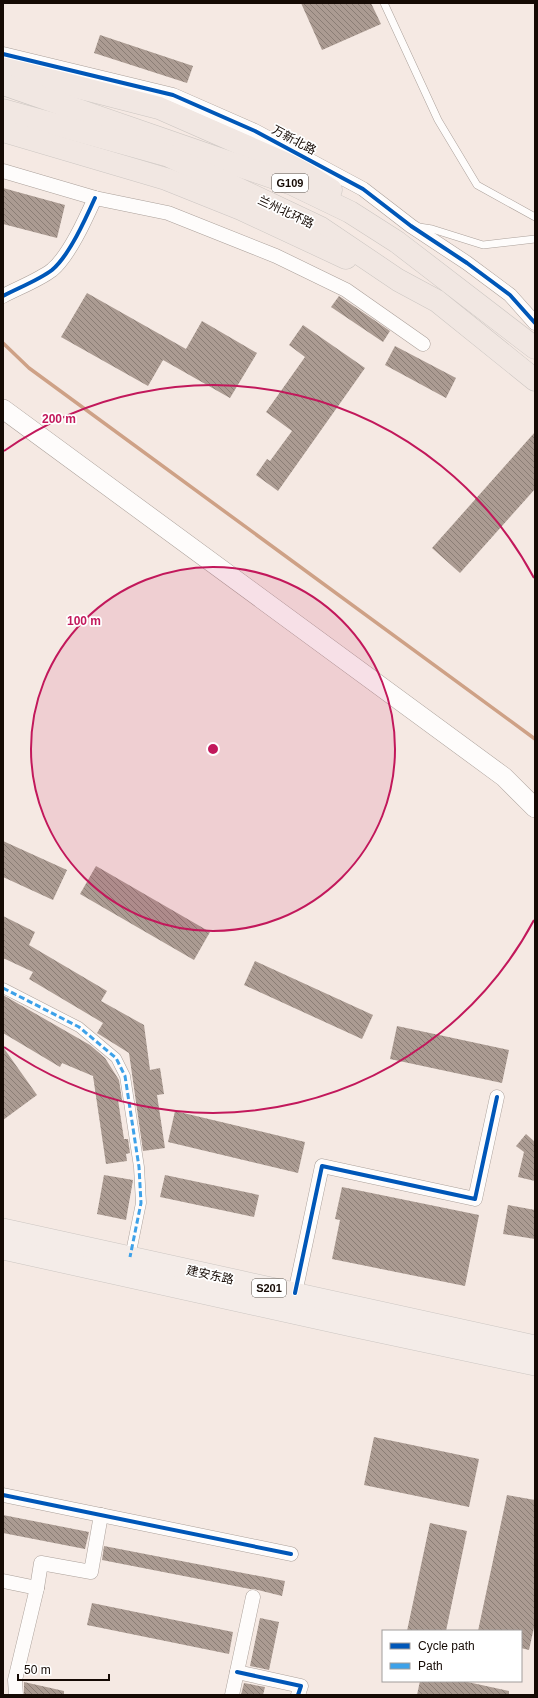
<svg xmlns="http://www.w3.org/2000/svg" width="538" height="1698" font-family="Helvetica,'Noto Sans SC',sans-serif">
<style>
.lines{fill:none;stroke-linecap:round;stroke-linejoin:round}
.stream{stroke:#cea186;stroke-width:3.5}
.building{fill:url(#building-back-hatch)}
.service-casing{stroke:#aba09a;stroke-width:8}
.pedestrian-casing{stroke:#aba09a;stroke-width:11}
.minor-casing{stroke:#aba09a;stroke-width:15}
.secondary-casing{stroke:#aba09a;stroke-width:20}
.primary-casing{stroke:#ccc6c2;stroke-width:22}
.trunk-casing{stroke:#ccc6c2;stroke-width:23}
.service{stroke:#fefcfb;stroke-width:7}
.pedestrian{stroke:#fefcfb;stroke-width:10}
.minor{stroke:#fefcfb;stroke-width:14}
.secondary{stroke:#fefcfb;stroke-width:19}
.primary{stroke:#f4ece8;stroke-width:21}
.trunk{stroke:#f1e7e2;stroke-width:22}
.quiet{stroke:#3da1e9;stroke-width:3;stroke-dasharray:6 3;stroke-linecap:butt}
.cycleway-casing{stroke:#fff;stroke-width:6}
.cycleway{stroke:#0057b8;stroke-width:4}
.ring{fill:none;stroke:#c2185b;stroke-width:2}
.labels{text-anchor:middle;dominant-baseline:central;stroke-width:3.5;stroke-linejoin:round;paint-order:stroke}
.shield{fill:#fff;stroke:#5b544f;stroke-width:1}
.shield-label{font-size:11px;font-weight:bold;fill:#150a04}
.street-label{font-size:12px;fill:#150a04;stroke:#fff}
.centre{fill:#c2185b;stroke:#fff;stroke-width:2}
.ring-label{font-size:12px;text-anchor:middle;font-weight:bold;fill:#c2185b;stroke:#fff;stroke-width:3.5;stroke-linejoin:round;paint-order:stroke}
</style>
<defs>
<pattern id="building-back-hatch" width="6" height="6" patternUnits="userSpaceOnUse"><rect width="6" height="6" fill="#ab9b92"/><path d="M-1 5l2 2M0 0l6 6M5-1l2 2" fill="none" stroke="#8a7d75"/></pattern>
</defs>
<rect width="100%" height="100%" fill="#f5e9e3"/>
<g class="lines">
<!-- stream -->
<path class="stream" d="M3 343 29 368 535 739"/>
</g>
<!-- building -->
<g class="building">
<path d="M301 3H371L381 24 322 50Z"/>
<path d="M100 35 193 66 187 83 94 53Z"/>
<path d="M3 188 65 205 57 238 3 224Z"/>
<path d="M87 293 186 349 202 321 257 353 230 398 163 360 148 386 61 337Z"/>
<path d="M339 296 390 331 383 342 331 307Z"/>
<path d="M303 325 365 368 278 491 256 475 267 459 270 461 292 431 266 412 305 357 289 345Z"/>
<path d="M395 346 456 378 446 398 385 365Z"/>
<path d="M535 432V489L460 573 432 548Z"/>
<path d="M3 841 67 870 53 900 3 877Z"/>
<path d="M96 866 210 932 194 960 80 894Z"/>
<path d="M3 916 35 932 29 945 107 991 101 1001 144 1025 150 1070 160 1068 164 1094 157 1095 165 1148 143 1151 129 1053 97 1033 103 1023 29 979 33 972 3 958Z"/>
<path d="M255 961 373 1015 362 1039 244 985Z"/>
<path d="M3 995 90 1045 105 1058 119 1080 122 1100H118L124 1139H128L130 1153 126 1154 127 1161 106 1164 93 1076 62 1063 60 1067 3 1033Z"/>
<path d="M397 1026 509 1050 502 1083 390 1059Z"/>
<path d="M3 1047 37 1095 3 1120Z"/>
<path d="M175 1111 305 1142 298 1173 168 1142Z"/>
<path d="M526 1134 535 1142V1181L518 1177 524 1152 516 1146Z"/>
<path d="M104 1175 133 1180 126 1220 97 1214Z"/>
<path d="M165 1175 259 1195 254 1217 160 1197Z"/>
<path d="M342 1187 479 1215 465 1286 332 1259 340 1220 335 1219Z"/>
<path d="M508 1205 535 1210V1239L503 1234Z"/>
<path d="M374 1437 479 1459 469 1507 364 1485Z"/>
<path d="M507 1495 535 1500V1623L529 1650 521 1648V1631H478Z"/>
<path d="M3 1515 89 1532 85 1549 3 1533Z"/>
<path d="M430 1523 467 1531 446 1631H407Z"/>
<path d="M104 1546 285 1581 282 1596 254 1589H250L102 1560Z"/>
<path d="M92 1603 233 1632 229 1654 87 1625Z"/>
<path d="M260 1618 279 1622 269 1670 250 1666Z"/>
<path d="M420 1681H463L509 1691V1695H417Z"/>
<path d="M24 1682 64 1691V1695H24Z"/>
<path d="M244 1683 265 1687 263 1695H241Z"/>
</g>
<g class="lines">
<!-- service casing -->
<g class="service-casing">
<g id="service">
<path d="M384 3 438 120 477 185 535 217"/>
<path d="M419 227 432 229 483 245 535 239"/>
</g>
</g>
<!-- pedestrian casing -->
<g class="pedestrian-casing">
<path id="pedestrian" d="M3 988 79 1027 116 1058 125 1076 139 1167 141 1203 130 1257"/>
</g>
<!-- minor casing -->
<g class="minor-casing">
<g id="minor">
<path d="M3 54 173 95 255 131 363 189 411 226 467 263 510 295 535 323"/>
<path d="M3 171 95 198 168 213 276 256 346 290 423 344"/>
<path d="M3 296C18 288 39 280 52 270 69 256 86 218 95 198"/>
<path d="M295 1293 322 1166 475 1199 497 1097"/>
<path d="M3 1495 291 1554"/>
<path d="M3 1581 37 1588"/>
<path d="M237 1672 301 1686 298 1695"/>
<path d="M16 1695 15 1680 37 1588 41 1563 91 1572 101 1515"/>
<path d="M232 1695 253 1597"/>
</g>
</g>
<!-- secondary casing -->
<g class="secondary-casing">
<path id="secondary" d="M3 409 504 777 535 808"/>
</g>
<!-- primary casing -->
<g class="primary-casing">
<g id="primary">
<path d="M3 1229 535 1346"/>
<path d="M3 1249 356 1327 535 1365"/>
</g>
</g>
<!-- trunk casing -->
<g class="trunk-casing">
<g id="trunk">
<path d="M3 68 159 108 298 169 331 190"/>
<path d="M3 84 292 184 350 212 397 242 535 348"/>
<path d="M3 110 169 156 321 228 398 280 437 301 535 380"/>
<path d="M3 131 166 179 241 209 346 258"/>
</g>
</g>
<!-- service -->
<use href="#service" class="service"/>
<!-- pedestrian -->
<use href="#pedestrian" class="pedestrian"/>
<!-- minor -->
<use href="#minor" class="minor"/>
<!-- secondary -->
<use href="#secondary" class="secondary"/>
<!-- primary -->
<use href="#primary" class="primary"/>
<!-- trunk -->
<use href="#trunk" class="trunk"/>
<!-- quiet -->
<path class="quiet" d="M3 988 79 1027 116 1058 125 1076 139 1167 141 1203 130 1257"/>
<!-- cycleway casing -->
<g class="cycleway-casing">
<g id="cycleway">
<path d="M3 54 173 95 255 131 363 189 411 226 467 263 510 295 535 323"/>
<path d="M3 296C18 288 39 280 52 270 69 256 86 218 95 198"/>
<path d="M295 1293 322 1166 475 1199 497 1097"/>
<path d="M3 1495 291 1554"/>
<path d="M237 1672 301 1686 298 1695"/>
</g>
</g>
<!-- cycleway -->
<use href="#cycleway" class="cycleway"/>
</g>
<!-- distance rings -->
<circle cx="213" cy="749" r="182" fill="#c2185b" fill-opacity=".12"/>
<g class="ring">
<circle cx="213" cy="749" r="182"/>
<path d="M534 920A364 364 0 0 1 4 1047M4 451A364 364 0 0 1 534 578"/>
</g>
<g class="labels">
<!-- shield labels -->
<g class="shield">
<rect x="272" y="174" width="36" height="18" rx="3"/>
<rect x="252" y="1279" width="34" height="18" rx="3"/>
</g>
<g class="shield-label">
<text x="290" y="183">G109</text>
<text x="269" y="1288">S201</text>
</g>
<!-- street labels -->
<g class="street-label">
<text transform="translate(294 140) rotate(28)">万新北路</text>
<text transform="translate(286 212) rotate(25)">兰州北环路</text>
<text transform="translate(210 1275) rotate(12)">建安东路</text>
</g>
</g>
<circle cx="213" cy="749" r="6" class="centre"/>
<g class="ring-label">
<text x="59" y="423">200 m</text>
<text x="84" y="625">100 m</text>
</g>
<!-- border -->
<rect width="538" height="1698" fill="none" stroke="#150a04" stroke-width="8"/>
<!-- legend -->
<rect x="382" y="1630" width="140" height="52" fill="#ffffff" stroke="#a19d9b"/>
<rect x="390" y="1643" width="20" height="6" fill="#0057b8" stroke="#a19d9b"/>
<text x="418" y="1650" font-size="12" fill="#150a04">Cycle path</text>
<rect x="390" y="1663" width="20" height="6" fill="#3da1e9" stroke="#a19d9b"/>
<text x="418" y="1670" font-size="12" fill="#150a04">Path</text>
<!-- scale -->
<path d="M18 1674v6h91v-6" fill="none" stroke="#150a04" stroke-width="2"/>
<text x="24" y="1674" font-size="12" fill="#150a04" stroke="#ffffff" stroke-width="3" paint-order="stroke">50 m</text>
</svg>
